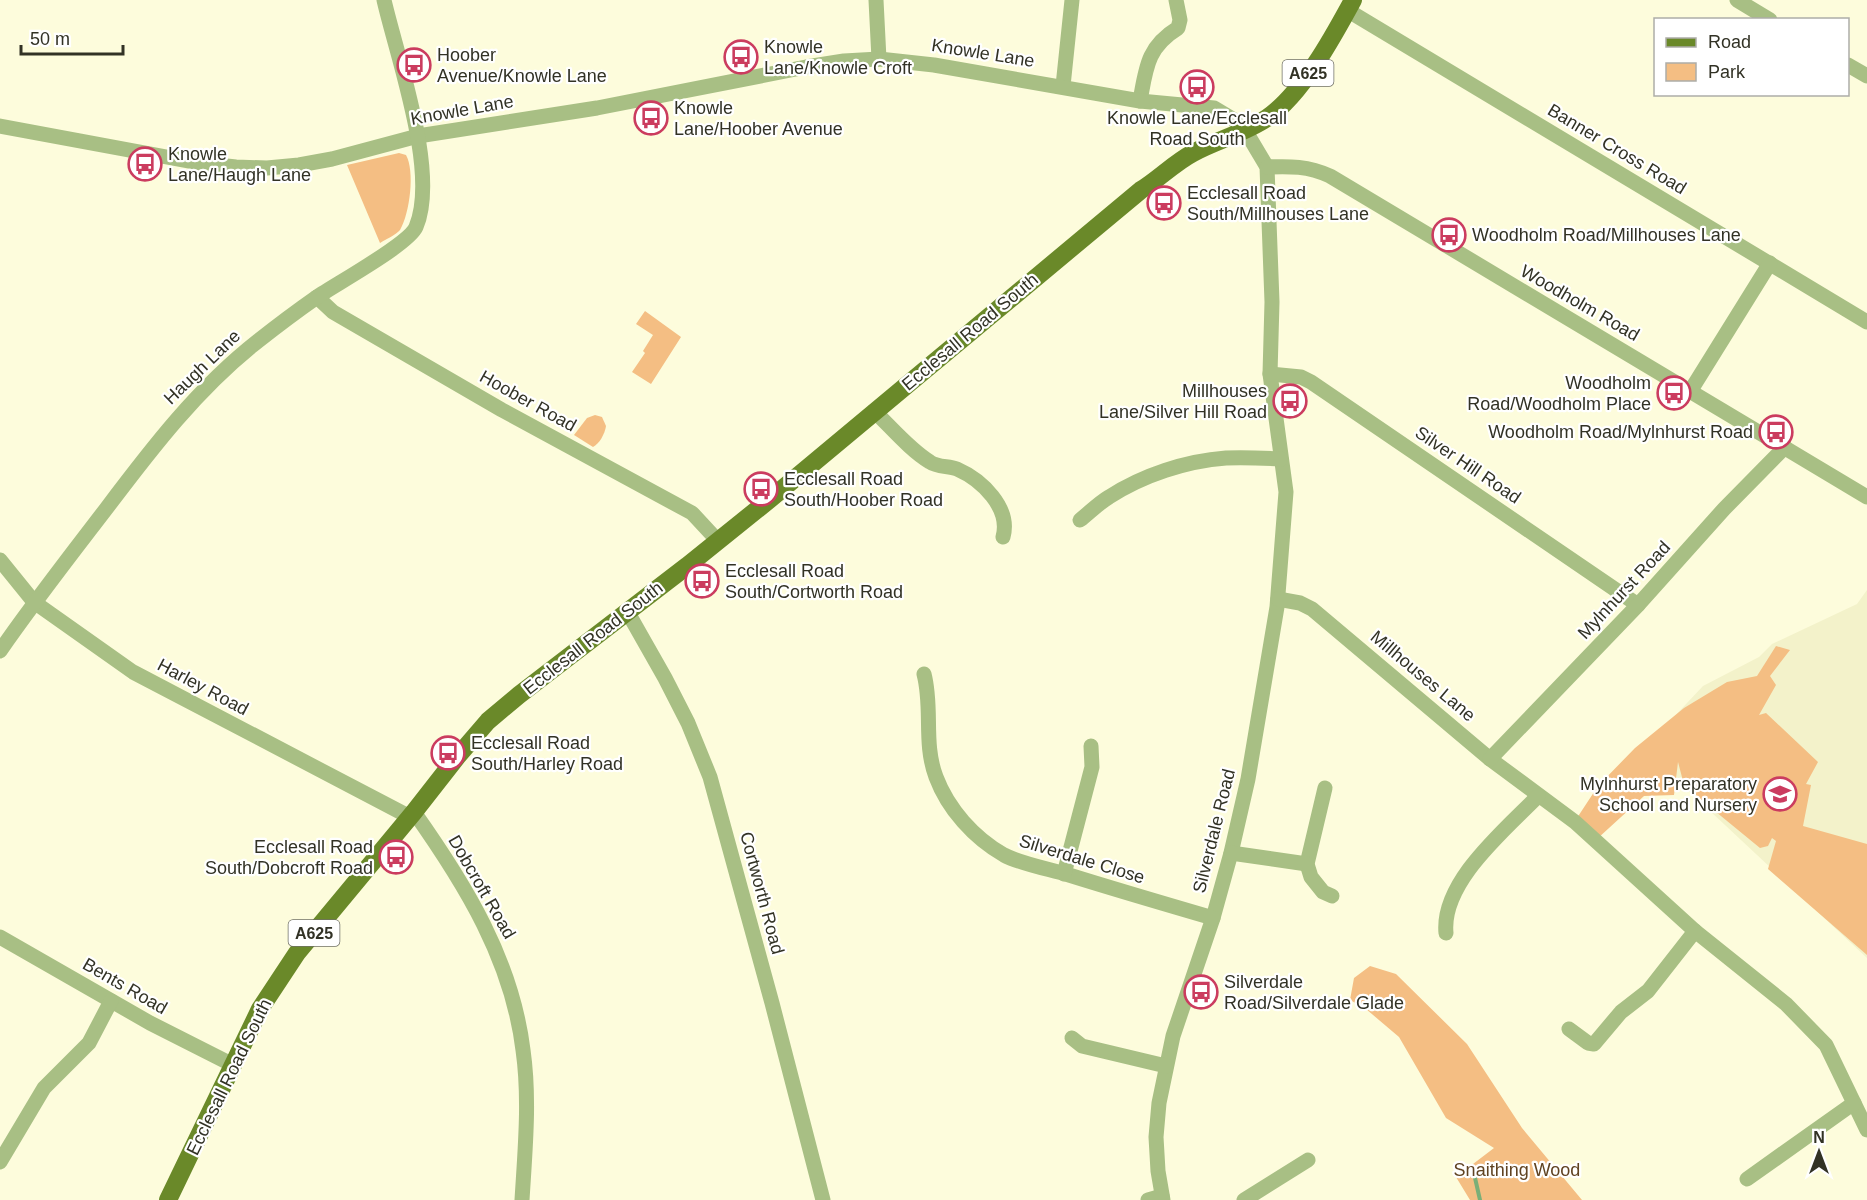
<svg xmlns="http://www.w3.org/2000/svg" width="1867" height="1200" font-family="Arial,sans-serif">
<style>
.built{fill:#f3f2ca}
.green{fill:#f4be83}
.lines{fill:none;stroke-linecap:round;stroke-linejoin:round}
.stream{stroke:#7aaf77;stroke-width:4}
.minor{stroke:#a8bf84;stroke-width:15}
.major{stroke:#6a8929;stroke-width:18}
.labels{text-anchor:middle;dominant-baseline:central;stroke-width:4.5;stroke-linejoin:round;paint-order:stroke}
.shield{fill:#fff;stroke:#707066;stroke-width:1.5}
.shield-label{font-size:16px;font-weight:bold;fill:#323225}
.poi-label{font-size:18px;fill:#323225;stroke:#fff;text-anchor:start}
.street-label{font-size:18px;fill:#323225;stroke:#fff}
.park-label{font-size:18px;fill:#604322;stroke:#fff}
</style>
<rect width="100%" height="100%" fill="#fdfcdc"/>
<!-- built -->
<path class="built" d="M1867 590V958L1663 767 1575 822 1703 686 1759 657 1772 644 1857 604Z"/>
<!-- green -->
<g class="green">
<path d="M399 153 406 155C415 171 410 213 400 230 396 235 386 239 380 243L347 165Z"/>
<path d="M645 311 681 337 651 384 632 372 645 353 643 351 653 335 636 324Z"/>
<path d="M595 415 602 417 606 426C605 434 599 444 593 447L574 435 587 418Z"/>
<path d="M1776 646 1790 650 1770 676 1776 685 1759 715 1766 713 1818 762 1806 784 1811 785 1803 826 1867 844V955L1768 869 1776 841 1772 838 1768 846 1760 848 1699 798 1683 781 1678 762 1674 795 1644 796 1597 839 1575 821 1598 786 1635 748 1684 708 1727 682 1757 676Z"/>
<path d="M1370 966 1396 974 1467 1044 1522 1128 1582 1200H1470L1456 1177 1494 1148 1446 1118 1399 1037 1366 1009 1350 1000 1354 978Z"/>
</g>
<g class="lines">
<!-- stream -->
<path class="stream" d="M1473 1169 1480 1200"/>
<!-- minor -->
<g class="minor">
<path d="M876 0 879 59"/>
<path d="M1737 0 1770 20"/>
<path d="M1347 10 1867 322"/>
<path d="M1848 65 1867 76"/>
<path d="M1063 86 1072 0"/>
<path d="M1140 101C1146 68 1147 47 1178 28L1180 20 1176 0"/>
<path d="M0 126 199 163 236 167 267 168 299 165 332 159 418 136 597 108 806 67 844 61 879 59 934 65 1140 101 1214 108 1239 123 1245 130 1267 167 1272 302 1270 374 1286 492 1277 607 1248 779 1231 853 1213 918 1173 1036 1159 1103 1156 1137 1158 1171 1163 1200"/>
<path d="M1267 167C1290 166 1308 166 1330 176L1867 497"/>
<path d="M317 297 333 312 502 410 692 513 718 541"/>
<path d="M1270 374 1301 377 1311 382 1638 605"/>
<path d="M1691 390 1770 263"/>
<path d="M874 411C891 427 910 450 930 462 937 467 948 466 957 469 982 480 1011 508 1003 537"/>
<path d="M1080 520C1090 512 1099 503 1109 497 1143 475 1186 461 1226 458 1245 457 1263 458 1281 459"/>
<path d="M0 560 34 602 133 672 410 817"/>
<path d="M1278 599 1300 603 1312 609 1490 759 1575 822 1695 931 1786 1004 1826 1045 1867 1130"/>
<path d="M627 611 665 678 688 723 710 777 772 1003 823 1200"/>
<path d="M0 651C34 602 70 556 106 509 152 448 198 388 258 341 277 326 297 311 317 297 336 284 409 244 416 227 439 173 397 57 384 0"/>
<path d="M924 674C933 708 923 743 936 777 948 809 974 838 1004 855 1021 864 1049 869 1069 875 1117 890 1165 904 1213 918"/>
<path d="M1490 759 1638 605 1724 509 1785 447"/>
<path d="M1325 788 1307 864 1311 877 1323 892 1332 896"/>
<path d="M414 812C465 884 512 960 523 1050 530 1099 525 1150 522 1200"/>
<path d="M1231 853 1307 864"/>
<path d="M1064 874 1092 767 1091 746"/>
<path d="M1446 933C1441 882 1505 830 1538 796"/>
<path d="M0 937 150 1023 233 1065"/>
<path d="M1569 1029 1588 1043 1594 1044 1621 1012 1648 991 1695 931"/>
<path d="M1072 1038 1082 1046 1166 1066"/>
<path d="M0 1162 44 1088 89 1043 111 1001"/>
<path d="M1747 1179 1854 1103"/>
<path d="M1148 1200 1162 1196"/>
<path d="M1244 1200 1308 1160"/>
</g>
<!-- major -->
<path class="major" d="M168 1200 260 1009 297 953 414 812 457 757 488 721 519 695 687 566 769 500 1141 190C1159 179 1174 163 1193 153 1217 140 1245 133 1267 118 1302 94 1333 37 1353 0"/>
</g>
<!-- icons -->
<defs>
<g id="bus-ring" transform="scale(1.725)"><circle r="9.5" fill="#fff" stroke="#cb3c5f" stroke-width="1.5"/><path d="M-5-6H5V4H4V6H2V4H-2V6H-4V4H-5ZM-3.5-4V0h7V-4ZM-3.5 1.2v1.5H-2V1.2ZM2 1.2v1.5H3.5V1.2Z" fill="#cb3c5f"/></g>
<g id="school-ring" transform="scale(1.725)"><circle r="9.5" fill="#fff" stroke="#cb3c5f" stroke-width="1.5"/><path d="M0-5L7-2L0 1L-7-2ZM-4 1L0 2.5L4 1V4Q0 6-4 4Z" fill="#cb3c5f"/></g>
</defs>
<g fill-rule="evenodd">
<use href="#bus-ring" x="741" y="57"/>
<use href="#bus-ring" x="414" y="65"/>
<use href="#bus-ring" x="1197" y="87"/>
<use href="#bus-ring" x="651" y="118"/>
<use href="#bus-ring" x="145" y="164"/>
<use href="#bus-ring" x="1164" y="203"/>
<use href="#bus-ring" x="1449" y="235"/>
<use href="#bus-ring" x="1674" y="393"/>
<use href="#bus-ring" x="1290" y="401"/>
<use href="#bus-ring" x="1776" y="432"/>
<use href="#bus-ring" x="761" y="489"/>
<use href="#bus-ring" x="702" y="581"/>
<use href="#bus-ring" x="448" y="753"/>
<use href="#school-ring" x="1780" y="794"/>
<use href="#bus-ring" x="396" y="857"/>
<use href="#bus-ring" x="1201" y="992"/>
</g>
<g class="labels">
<!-- shield labels -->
<g class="shield">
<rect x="1282.5" y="60" width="51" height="26" rx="4.5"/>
<rect x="288.5" y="920" width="51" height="26" rx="4.5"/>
</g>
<g class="shield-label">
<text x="1308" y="73">A625</text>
<text x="314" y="933">A625</text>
</g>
<!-- poi labels -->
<g class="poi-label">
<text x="764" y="47">Knowle<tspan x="764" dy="21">Lane/Knowle Croft</tspan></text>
<text x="437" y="55">Hoober<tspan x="437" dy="21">Avenue/Knowle Lane</tspan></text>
<text x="674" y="108">Knowle<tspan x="674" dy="21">Lane/Hoober Avenue</tspan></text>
<text x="1197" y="118" text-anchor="middle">Knowle Lane/Ecclesall<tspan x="1197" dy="21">Road South</tspan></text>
<text x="168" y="154">Knowle<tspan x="168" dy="21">Lane/Haugh Lane</tspan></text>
<text x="1187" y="193">Ecclesall Road<tspan x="1187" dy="21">South/Millhouses Lane</tspan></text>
<text x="1472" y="235">Woodholm Road/Millhouses Lane</text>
<text x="1651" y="383" text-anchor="end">Woodholm<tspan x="1651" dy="21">Road/Woodholm Place</tspan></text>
<text x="1267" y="391" text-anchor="end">Millhouses<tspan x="1267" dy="21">Lane/Silver Hill Road</tspan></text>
<text x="1753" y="432" text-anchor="end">Woodholm Road/Mylnhurst Road</text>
<text x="784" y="479">Ecclesall Road<tspan x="784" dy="21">South/Hoober Road</tspan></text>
<text x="725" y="571">Ecclesall Road<tspan x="725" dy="21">South/Cortworth Road</tspan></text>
<text x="471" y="743">Ecclesall Road<tspan x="471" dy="21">South/Harley Road</tspan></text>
<text x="1757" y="784" text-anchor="end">Mylnhurst Preparatory<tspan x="1757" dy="21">School and Nursery</tspan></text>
<text x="373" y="847" text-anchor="end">Ecclesall Road<tspan x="373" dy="21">South/Dobcroft Road</tspan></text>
<text x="1224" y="982">Silverdale<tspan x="1224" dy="21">Road/Silverdale Glade</tspan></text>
</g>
<!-- street labels -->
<g class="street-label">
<text transform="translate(983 53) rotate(9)">Knowle Lane</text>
<text transform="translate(462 110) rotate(-10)">Knowle Lane</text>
<text transform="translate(1617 149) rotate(31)">Banner Cross Road</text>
<text transform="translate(1580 303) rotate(30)">Woodholm Road</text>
<text transform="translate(970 332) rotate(-40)">Ecclesall Road South</text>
<text transform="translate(202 367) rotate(-44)">Haugh Lane</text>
<text transform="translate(528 401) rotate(29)">Hoober Road</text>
<text transform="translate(1468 465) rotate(34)">Silver Hill Road</text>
<text transform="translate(1624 590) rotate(-47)">Mylnhurst Road</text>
<text transform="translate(593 638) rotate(-38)">Ecclesall Road South</text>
<text transform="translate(1423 676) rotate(40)">Millhouses Lane</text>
<text transform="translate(203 687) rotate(28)">Harley Road</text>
<text transform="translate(1214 831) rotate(-76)">Silverdale Road</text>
<text transform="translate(1082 859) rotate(17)">Silverdale Close</text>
<text transform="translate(482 887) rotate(60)">Dobcroft Road</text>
<text transform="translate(762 893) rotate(75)">Cortworth Road</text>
<text transform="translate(125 986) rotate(30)">Bents Road</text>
<text transform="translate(229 1077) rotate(-64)">Ecclesall Road South</text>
</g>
<!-- park labels -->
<g class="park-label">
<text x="1517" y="1170">Snaithing Wood</text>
</g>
</g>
<!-- legend -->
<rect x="1654" y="18" width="195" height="78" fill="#ffffff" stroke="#adada8" stroke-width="1.5"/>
<rect x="1666" y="38" width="30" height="9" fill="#6a8929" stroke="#adada8" stroke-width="1.5"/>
<text x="1708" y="48" font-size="18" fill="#323225">Road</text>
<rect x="1666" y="63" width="30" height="18" fill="#f4be83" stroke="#adada8" stroke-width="1.5"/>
<text x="1708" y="78" font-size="18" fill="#323225">Park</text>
<!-- north arrow -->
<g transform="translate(1819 1152)" stroke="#ffffff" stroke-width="4.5" paint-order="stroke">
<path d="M0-4.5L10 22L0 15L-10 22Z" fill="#323225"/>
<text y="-9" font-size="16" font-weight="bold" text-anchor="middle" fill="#323225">N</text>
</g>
<!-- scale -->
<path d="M21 45v9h102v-9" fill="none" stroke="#323225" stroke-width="3"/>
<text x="30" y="45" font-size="18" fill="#323225" stroke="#ffffff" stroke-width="4.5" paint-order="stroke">50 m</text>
</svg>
